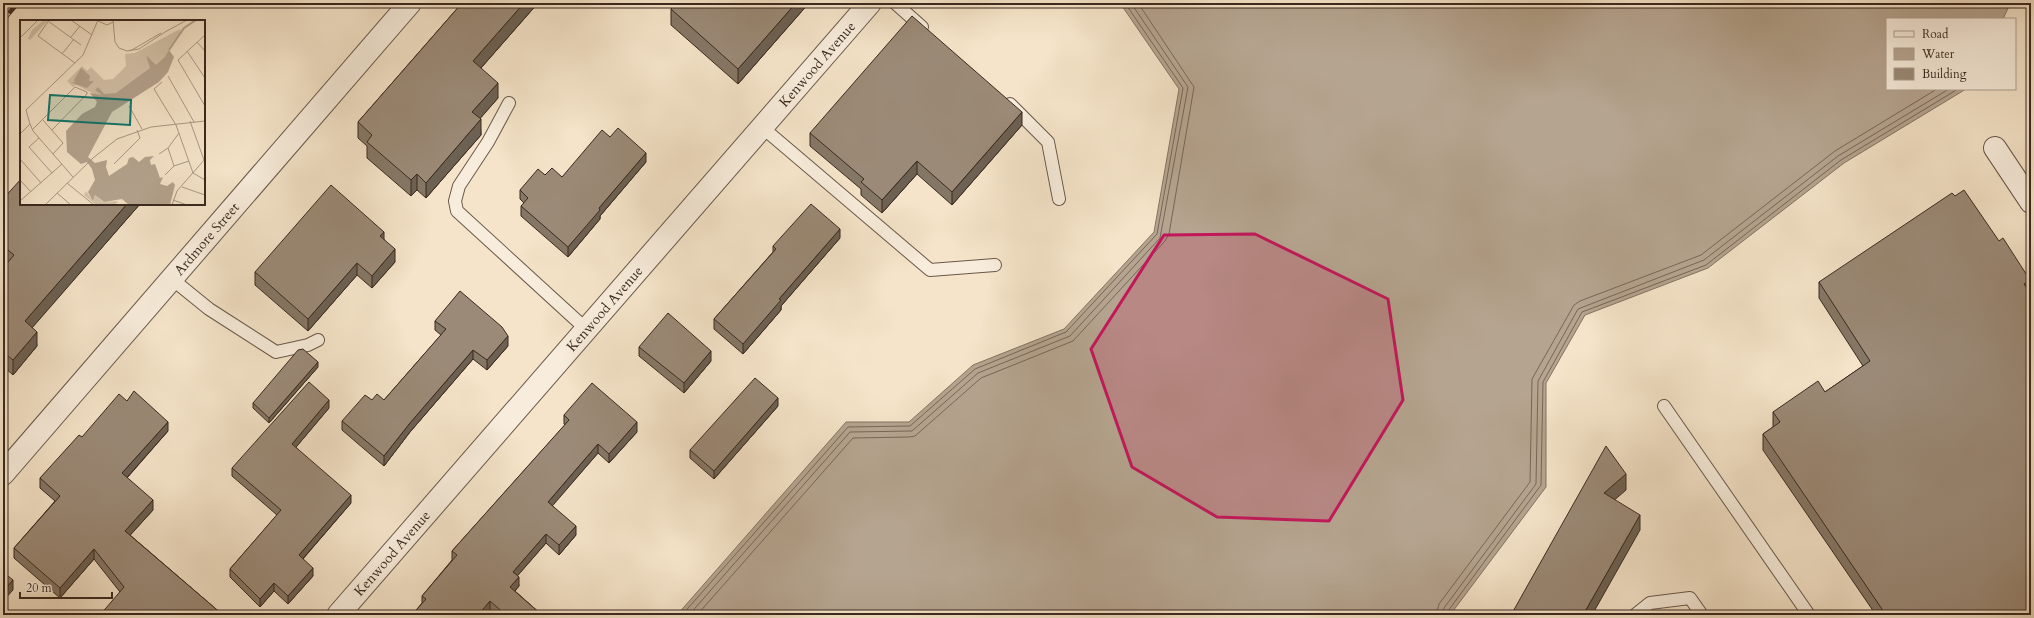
<svg xmlns="http://www.w3.org/2000/svg" width="2034" height="618" font-family="Cardo,serif">
<style>
.water{fill:#b5a48f;stroke:#847362}
.lines{fill:none;stroke-linecap:round;stroke-linejoin:round}
.shore{stroke:#786657;stroke-width:1}
.lane-casing{stroke:#69584a;stroke-width:14}
.street-casing{stroke:#69584a;stroke-width:24}
.lane{stroke:#f8eddc;stroke-width:12}
.street{stroke:#f8eddc;stroke-width:22}
.rail-casing{stroke:#3a291f;stroke-width:4.5}
.rail{stroke:#f8eddc;stroke-width:3;stroke-dasharray:9;stroke-linecap:butt}
.wall{fill:#857766;stroke:#3a291f}
.shaded-wall{fill:#6c6153;stroke:#3a291f}
.building{fill:#9b8a77;stroke:#3a291f}
.marked{fill:#c2185b;fill-opacity:0.2;stroke:#c2185b;stroke-width:3;stroke-linejoin:round}
.labels{text-anchor:middle;dominant-baseline:central;stroke-width:3.5;stroke-linejoin:round;paint-order:stroke}
.street-label{font-size:14px;fill:#3a291f;stroke:#f8eddc}
.inset-river{fill:none;stroke:#b5a48f;stroke-width:2}
.inset-road{fill:none;stroke:#aa9985;stroke-width:1}
.view{fill:#0f766e;fill-opacity:0.15;stroke:#0f766e;stroke-width:2}
.inset-edge{fill:none;stroke:#3a291f;stroke-width:2}
</style>
<rect width="100%" height="100%" fill="#f5e4c9"/>
<filter id="stains"><feTurbulence type="fractalNoise" baseFrequency=".005" numOctaves="4"/><feColorMatrix values="0 0 0 0 .2 0 0 0 0 .09 0 0 0 0 .02 0 0 0 .5 -.17"/></filter>
<radialGradient id="worn" r=".72"><stop offset=".6" stop-color="#630" stop-opacity="0"/><stop offset="1" stop-color="#630" stop-opacity=".3"/></radialGradient>
<!-- water -->
<path class="water" d="M1120 3H2012L2009 6 2003 19H1887V89H1966L1844 163 1708 268 1585 315 1546 383V487L1450 615H677L846 422H909L973 365 1064 329 1154 232 1179 89Z"/>
<g class="lines">
<!-- shore -->
<g class="shore">
<path d="M682 615 848 427 910 426 975 369 1066 332 1157 234 1183 88 1125 3"/>
<path d="M689 615 850 432 912 431 978 373 1070 336 1160 238 1188 87 1131 3"/>
<path d="M697 615 853 438 909 437 915 436 981 378 1073 341 1165 241 1169 234 1194 87 1138 3"/>
<path d="M1436 615 1439 604 1530 482 1532 379 1574 305 1580 301 1701 255 1835 151 1937 89"/>
<path d="M1442 615 1444 608 1536 484 1538 381 1578 309 1704 260 1838 156 1949 89"/>
<path d="M1447 615 1448 611 1541 485 1543 382 1582 312 1706 265 1841 160 1958 89"/>
</g>
<!-- lane casing -->
<g class="lane-casing">
<g id="lane">
<path d="M895 3 922 27"/>
<path d="M509 103 488 142 459 186 455 201 457 211 586 329"/>
<path d="M1010 104 1048 142 1059 199"/>
<path d="M762 127 930 270 995 265"/>
<path d="M172 279 209 309 276 352 308 345 318 340"/>
<path d="M1664 406 1809 615"/>
<path d="M1635 615 1650 603 1690 598 1702 615"/>
</g>
</g>
<!-- street casing -->
<g class="street-casing">
<g id="street">
<path d="M1995 148 2031 202"/>
<path id="s1" d="M3 474 410 3"/>
<path id="s2" d="M338 615 870 3"/>
</g>
</g>
<!-- lane -->
<use href="#lane" class="lane"/>
<!-- street -->
<use href="#street" class="street"/>
<!-- rail casing -->
<g class="rail-casing">
<path id="rail" d="M3 20 18 3"/>
</g>
<!-- rail -->
<use href="#rail" class="rail"/>
</g>
<!-- wall -->
<g class="wall">
<path d="M462 3H538L481 68 498 98 480 118 481 135 426 198 417 190 411 196 367 158V146L358 138V122Z"/>
<path d="M809 3 738 84 671 25V9Z"/>
<path d="M1022 125 952 205 917 174 882 213 861 195V189L810 146V133Z"/>
<path d="M610 137 646 162 600 216V219L568 257 521 216V206L524 203 520 199V190L545 175 562 177Z"/>
<path d="M3 199 140 204 32 327 37 346 13 375 3 366V268L6 264 3 261Z"/>
<path d="M840 238 781 306V310L743 354 714 329V319L773 252V246Z"/>
<path d="M384 239 395 262 372 288 357 275 308 331 255 285V272Z"/>
<path d="M1819 282 2030 294 2031 615H1876L1763 450V434L1773 427V412L1825 392 1863 366 1819 298Z"/>
<path d="M435 321 508 346 487 370 473 359 410 432 384 466 342 430V421L372 400H384L441 335 435 330Z"/>
<path d="M639 347 711 361 684 393 639 356Z"/>
<path d="M318 367 269 423 253 408V403Z"/>
<path d="M127 401 168 431 127 478 153 510 130 535 223 615 120 592 94 559 60 598 14 558V548L55 501 40 488V478L82 437Z"/>
<path d="M778 406 714 479 690 458V450Z"/>
<path d="M329 408 296 447 351 503 303 559 313 576 288 604 274 591 260 607 230 577V569L277 515 232 476V468Z"/>
<path d="M564 415 637 432 609 463 598 453 552 505 576 535 559 555 546 543 517 576 519 586 515 591 542 615H495L490 610 486 615H412L422 603V596L452 560V551L565 425 564 424Z"/>
</g>
<!-- shaded-wall -->
<g class="shaded-wall">
<path d="M524 3H538L473 77V61Z"/>
<path d="M796 3H809L738 84V69Z"/>
<path d="M498 83V98L472 128V112Z"/>
<path d="M1022 112V125L952 205V192Z"/>
<path d="M481 119V135L426 198V183Z"/>
<path d="M646 153V162L600 216V219L568 257V247L599 208Z"/>
<path d="M917 161V174L882 213V200Z"/>
<path d="M417 174V190L411 196V180Z"/>
<path d="M127 204H140L25 336V321Z"/>
<path d="M840 229V238L781 306V310L743 354V344L779 299Z"/>
<path d="M384 232V244L380 236Z"/>
<path d="M395 249V262L372 288V276Z"/>
<path d="M357 263V275L308 331V319Z"/>
<path d="M2030 280V296L2024 284Z"/>
<path d="M37 332V346L13 375V360Z"/>
<path d="M508 336V346L487 370V360Z"/>
<path d="M473 350V359L410 432 384 466V456L410 423Z"/>
<path d="M711 351V361L684 393V383Z"/>
<path d="M318 362V367L269 423V418Z"/>
<path d="M778 398V406L714 479V471Z"/>
<path d="M329 400V408L292 452V444Z"/>
<path d="M168 422V431L122 483V473Z"/>
<path d="M637 422V432L609 463V454Z"/>
<path d="M598 444V453L548 511V502Z"/>
<path d="M1626 474V490L1604 509V493Z"/>
<path d="M351 495V503L299 563V555Z"/>
<path d="M153 500V510L125 541V531Z"/>
<path d="M1640 515V530L1592 615H1583Z"/>
<path d="M576 526V535L559 555V545Z"/>
<path d="M546 534V543L513 581V572Z"/>
<path d="M94 549V559L60 598V588Z"/>
<path d="M313 568V576L288 604V596Z"/>
<path d="M519 577V586L510 596V587Z"/>
<path d="M13 580V590L3 601V591Z"/>
<path d="M274 583V591L260 607V599Z"/>
<path d="M2031 587V603L2026 590Z"/>
<path d="M490 601V610L486 615H478Z"/>
<path d="M7 604V614L6 615H3V609Z"/>
</g>
<!-- building -->
<g class="building">
<path d="M462 3H524L473 61 498 83 472 112 481 119 426 183 417 174 411 180 367 142 372 135 358 122Z"/>
<path d="M676 3H796L738 69 671 9Z"/>
<path d="M912 16 1022 112 952 192 917 161 882 200 861 182 864 179 810 133Z"/>
<path d="M618 128 646 153 599 208 600 210 568 247 521 206 528 198 520 190 538 169 545 175 552 168 562 177 602 130 610 137Z"/>
<path d="M21 179V204H127L25 321 37 332 13 360 3 352V268L14 255 3 246V199Z"/>
<path d="M331 185 384 232 380 236 395 249 372 276 357 263 308 319 255 272Z"/>
<path d="M1964 190 1999 241 2003 238 2030 280 2024 284 2031 295V587L2026 590 2031 596V615H1886L1763 434 1780 422 1773 412 1818 381 1825 392 1870 361 1819 282 1952 193 1955 196Z"/>
<path d="M811 204 840 229 779 299 781 300 743 344 714 319 776 249 773 246Z"/>
<path d="M460 291 502 327 508 336 487 360 473 350 410 423 384 456 342 421 365 395 372 400 377 394 384 400 446 329 435 321Z"/>
<path d="M668 313 711 351 684 383 639 347Z"/>
<path d="M303 349 318 362 269 418 253 403 298 350Z"/>
<path d="M755 378 778 398 714 471 690 450Z"/>
<path d="M309 382 329 400 292 444 351 495 299 555 313 568 288 596 274 583 260 599 230 569 281 510 232 468Z"/>
<path d="M592 383 637 422 609 454 598 444 548 502 576 526 559 545 546 534 513 572 519 577 510 587 542 615H506L490 601 478 615H412L426 599 422 596 457 555 452 551 569 420 564 415Z"/>
<path d="M134 391 168 422 122 473 153 500 125 531 223 615H100L124 587 94 549 60 588 14 548 60 496 40 478 79 435 82 437 119 394 127 401Z"/>
<path d="M1606 446 1626 474 1604 493 1640 515 1583 615H1511Z"/>
<path d="M3 572 13 580 3 591Z"/>
<path d="M3 601 7 604 3 609Z"/>
</g>
<!-- marked area -->
<path class="marked" d="M1255 234 1388 299 1403 400 1329 521 1217 517 1132 467 1091 349 1164 235Z"/>
<g class="labels">
<!-- street labels -->
<g class="street-label">
<text stroke="none"><textPath href="#s2" startOffset="730">Kenwood Avenue</textPath></text>
<text stroke="none"><textPath href="#s1" startOffset="311">Ardmore Street</textPath></text>
<text stroke="none"><textPath href="#s2" startOffset="406">Kenwood Avenue</textPath></text>
<text stroke="none"><textPath href="#s2" startOffset="82">Kenwood Avenue</textPath></text>
</g>
</g>
<!-- overview -->
<g transform="translate(20 20)">
<rect width="185" height="185" fill="#f5e4c9"/>
<path d="M24 0H28L10 20 8 19 12 10ZM160 9 161 12 149 29V36L99 75 83 78 56 65 53 67 47 61 62 46 67 51 71 47 84 60 93 59 106 46 105 34 115 33ZM66 171 73 181 75 175 83 182 98 181 95 185H76L64 175Z" fill="#d5c4ac"/>
<path d="M149 30 154 37 148 52 139 62 92 92 68 137 75 143 87 140 86 147 89 156 107 144 109 138 113 137 119 142 125 137 134 136 130 140 131 145 135 144 140 158 143 157 140 164 147 166 153 162 155 165 150 185H109L102 179 84 182 75 175 73 181 68 172 75 160 72 149 67 142 61 144 47 132 46 111 62 94 75 87 77 82 70 73 82 75 75 70 78 67 84 74 96 73 130 48 126 35 136 45 145 37ZM61 48 70 56 69 61H74L67 68 55 64 51 62H55L54 60Z" fill="#b5a48f"/>
<path class="inset-river" d="M149 30 164 8 176 0"/>
<path class="inset-road" d="M29 0 18 16 55 43M51 0 72 15M76 0 87 5 93 2M93 0 95 22 99 28 107 31 119 29 145 12M28 1 61 25M145 12 167 0M185 15 158 40 185 86M51 17 60 6M0 18 18 0M177 22 185 31M110 31 141 13M167 31 185 58M42 34 54 19M148 56 174 102M142 62 134 69 156 105 173 153 185 160M109 86 122 109M23 100 43 123 33 134M170 101 184 140M10 104 13 111 53 157M12 110 55 67 67 72V74L32 110M0 114 10 104 6 90 63 35 78 0M19 118 9 127 32 153M148 128 154 146M139 134 148 128 159 113M0 139 21 163M94 144 120 118 117 110M145 155 154 146 169 141M0 160 11 172M47 163 74 185M162 167 185 175M37 173 51 185M153 180 167 185M0 181 42 144M25 185 73 138 97 119 131 107 185 101M152 185 157 171 185 139"/>
<path class="view" d="M30 75 111 80 110 105 28 100Z"/>
<rect width="185" height="185" class="inset-edge"/>
</g>
<!-- margin -->
<rect width="2034" height="618" fill="none" stroke="#f5e4c9" stroke-width="16"/>
<rect x="4" y="4" width="2026" height="610" fill="none" stroke="#3a291f" stroke-width="2"/>
<rect x="8" y="8" width="2018" height="602" fill="none" stroke="#3a291f"/>
<!-- legend -->
<rect x="1886" y="18" width="130" height="72" fill="#f8eddc" stroke="#ac9f90"/>
<rect x="1894" y="31" width="20" height="6" fill="#f8eddc" stroke="#ac9f90"/>
<text x="1922" y="38" font-size="12" fill="#3a291f">Road</text>
<rect x="1894" y="48" width="20" height="12" fill="#b5a48f" stroke="#ac9f90"/>
<text x="1922" y="58" font-size="12" fill="#3a291f">Water</text>
<rect x="1894" y="68" width="20" height="12" fill="#9b8a77" stroke="#ac9f90"/>
<text x="1922" y="78" font-size="12" fill="#3a291f">Building</text>
<!-- scale -->
<path d="M20 592v6h92v-6" fill="none" stroke="#3a291f" stroke-width="2"/>
<text x="26" y="592" font-size="12" fill="#3a291f" stroke="#f8eddc" stroke-width="3" paint-order="stroke">20 m</text>
<rect width="100%" height="100%" filter="url(#stains)"/>
<rect width="100%" height="100%" fill="url(#worn)"/>
</svg>
